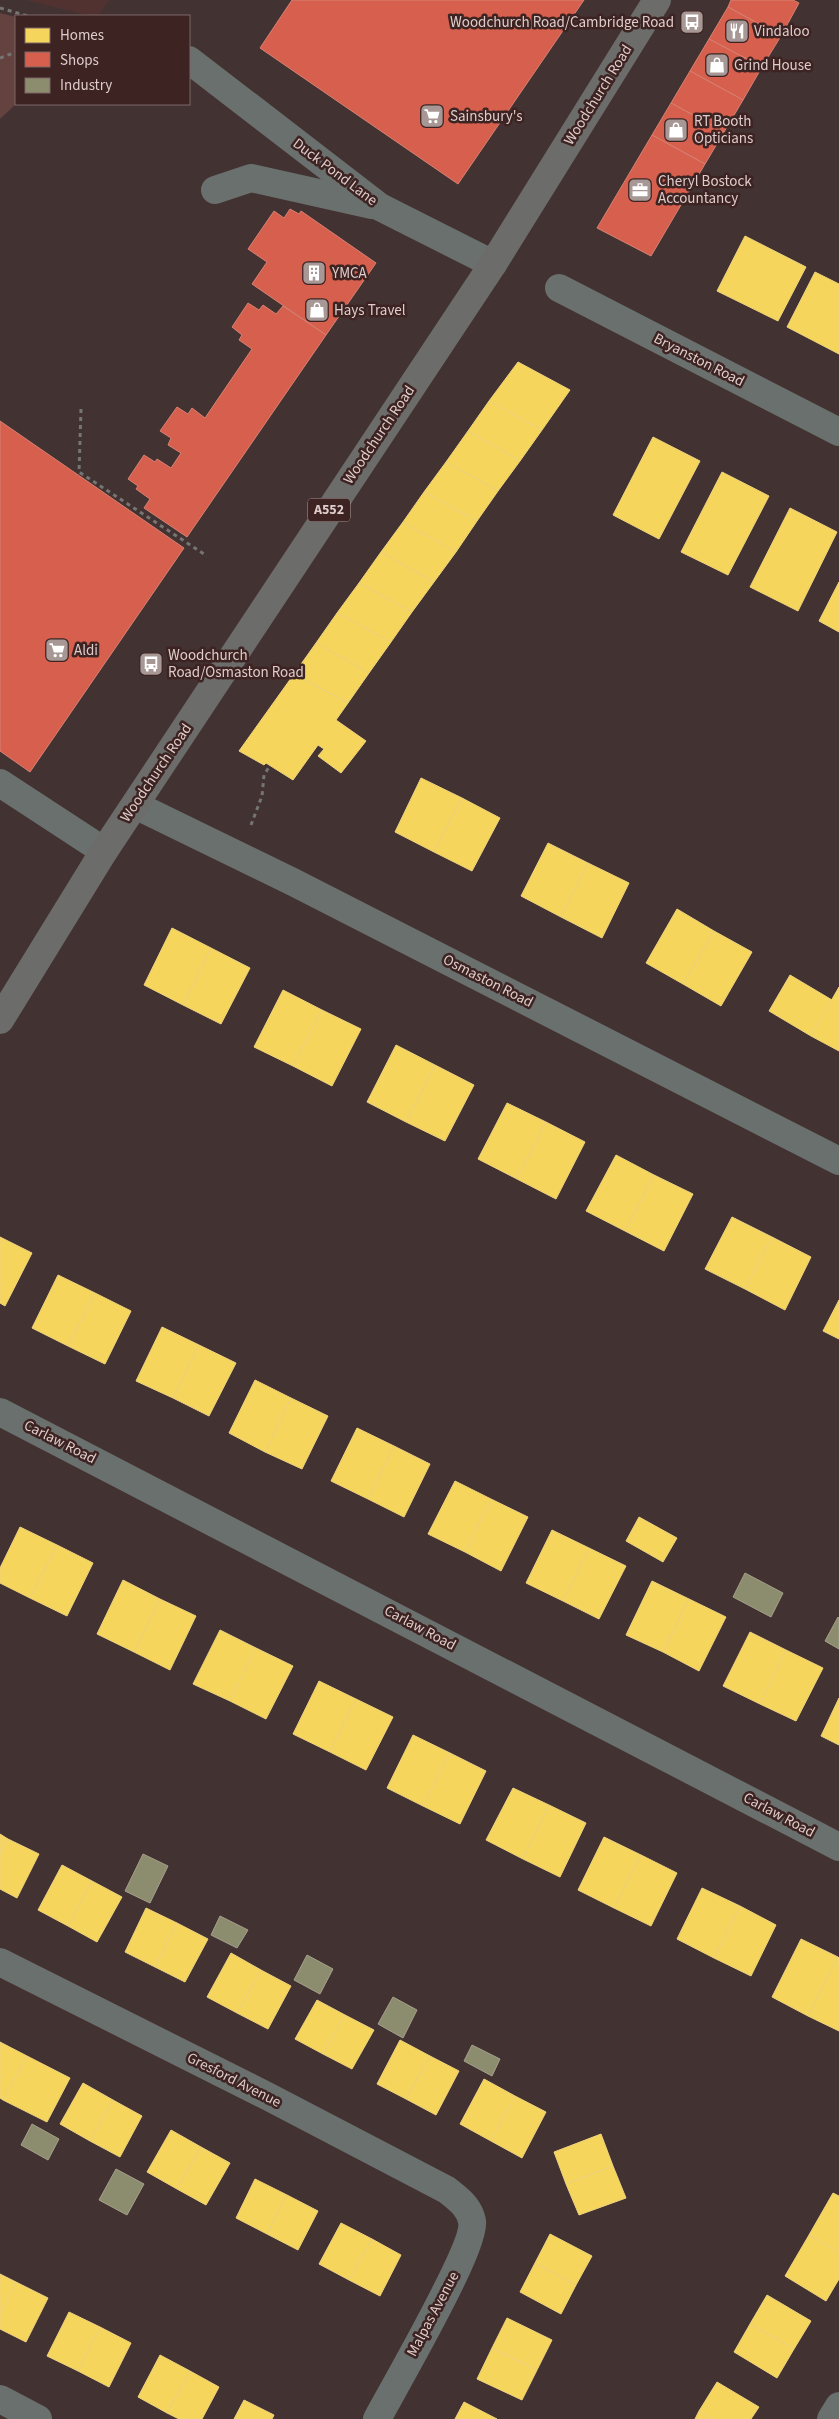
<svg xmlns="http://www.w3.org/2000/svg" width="839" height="2419" font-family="'Source Sans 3',sans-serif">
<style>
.built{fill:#523230}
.green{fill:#634240}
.homes{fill:#f6d55c;stroke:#efd37d}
.shops{fill:#d6604d;stroke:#d88173}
.industry{fill:#8c8c6e;stroke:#a5a08a}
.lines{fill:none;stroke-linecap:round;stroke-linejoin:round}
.path{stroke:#757574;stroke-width:3;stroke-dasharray:4 4;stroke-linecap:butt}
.minor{stroke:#6a706e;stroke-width:28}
.highway{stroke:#6c6c6a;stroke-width:28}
.labels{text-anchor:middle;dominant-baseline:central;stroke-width:5;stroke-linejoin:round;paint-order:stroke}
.shield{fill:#3d2322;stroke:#ae9a98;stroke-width:1}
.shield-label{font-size:14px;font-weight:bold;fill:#decdcb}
.poi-label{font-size:15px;fill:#decdcb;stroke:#3d2322;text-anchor:start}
.street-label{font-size:15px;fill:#decdcb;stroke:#3d2322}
</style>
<rect width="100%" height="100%" fill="#423332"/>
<!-- built -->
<path class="built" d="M26 0H109L98 16H91Z"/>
<!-- green -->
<path class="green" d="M0 13 16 17V104L0 119Z"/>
<!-- homes -->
<g class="homes">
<path d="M745 236 806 267 778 321 717 291Z"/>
<path d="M815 272 839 284V354L787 327Z"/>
<path d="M518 362 570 390 542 430 489 401Z"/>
<path d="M489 401 542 430 520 461 468 431Z"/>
<path d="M468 431 520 461 498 491 446 462Z"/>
<path d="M653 437 700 461 659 539 613 515Z"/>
<path d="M446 462 498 491 477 521 424 492Z"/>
<path d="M722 472 769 496 728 575 681 552Z"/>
<path d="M424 492 477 521 456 552 403 522Z"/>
<path d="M790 508 837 532 798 611 750 587Z"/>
<path d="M403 522 456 552 434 582 381 552Z"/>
<path d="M381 552 434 582 412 612 359 583Z"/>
<path d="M839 582V632L819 621Z"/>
<path d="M359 583 412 612 391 642 337 613Z"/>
<path d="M337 613 391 642 369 673 316 643Z"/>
<path d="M316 643 369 673 348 703 294 674Z"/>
<path d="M294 674 348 703 336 720 366 741 341 773 318 756 324 749 318 745 293 780 266 763 264 765 239 751Z"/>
<path d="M421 778 462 798 434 852 395 832Z"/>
<path d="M462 798 500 818 472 871 434 852Z"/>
<path d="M548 843 588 863 561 917 521 896Z"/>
<path d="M588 863 629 883 602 938 561 917Z"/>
<path d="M677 909 714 931 683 984 646 963Z"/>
<path d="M172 928 211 948 183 1005 144 985Z"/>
<path d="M714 931 752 952 721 1006 683 984Z"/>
<path d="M211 948 250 968 221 1024 183 1005Z"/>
<path d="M790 975 832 1000 811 1036 769 1011Z"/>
<path d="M839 987V1051L811 1036Z"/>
<path d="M283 990 322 1010 293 1066 254 1047Z"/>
<path d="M322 1010 361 1029 332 1086 293 1066Z"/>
<path d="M396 1045 435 1065 406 1122 367 1102Z"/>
<path d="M435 1065 474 1085 445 1141 406 1122Z"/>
<path d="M507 1103 546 1122 517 1179 478 1159Z"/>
<path d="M546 1122 585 1142 556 1199 517 1179Z"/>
<path d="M616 1155 654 1175 625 1231 586 1211Z"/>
<path d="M654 1175 693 1194 664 1251 625 1231Z"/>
<path d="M732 1217 772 1237 745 1289 705 1269Z"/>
<path d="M0 1237 32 1253 5 1306 0 1303Z"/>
<path d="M772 1237 811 1257 785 1310 745 1289Z"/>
<path d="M58 1275 95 1293 68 1346 32 1328Z"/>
<path d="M95 1293 131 1311 105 1364 68 1346Z"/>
<path d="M839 1300V1339L823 1331Z"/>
<path d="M162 1327 199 1345 173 1398 136 1381Z"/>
<path d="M199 1345 236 1363 209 1416 173 1398Z"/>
<path d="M255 1380 291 1398 265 1452 229 1433Z"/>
<path d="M291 1398 328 1416 302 1469 265 1452Z"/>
<path d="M357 1428 394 1446 368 1499 331 1481Z"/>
<path d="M394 1446 430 1464 404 1517 368 1499Z"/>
<path d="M455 1481 491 1499 465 1552 428 1534Z"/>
<path d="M491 1499 528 1517 501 1571 465 1552Z"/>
<path d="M639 1517 677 1538 663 1562 626 1541Z"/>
<path d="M20 1527 57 1545 30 1598 0 1583V1568Z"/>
<path d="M552 1530 589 1548 563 1601 526 1583Z"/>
<path d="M57 1545 93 1563 67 1616 30 1598Z"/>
<path d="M589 1548 626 1566 599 1619 563 1601Z"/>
<path d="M123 1580 160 1599 134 1652 97 1634Z"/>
<path d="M652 1581 689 1599 663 1652 626 1635Z"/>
<path d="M160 1599 196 1616 170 1670 134 1652Z"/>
<path d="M689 1599 726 1617 699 1671 663 1652Z"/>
<path d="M220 1630 256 1648 230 1701 193 1684Z"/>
<path d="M750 1632 786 1650 760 1704 723 1686Z"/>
<path d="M256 1648 293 1666 266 1719 230 1701Z"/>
<path d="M786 1650 823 1668 796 1721 760 1704Z"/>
<path d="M319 1681 356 1699 330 1752 293 1734Z"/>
<path d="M839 1698V1745L821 1736Z"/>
<path d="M356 1699 393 1717 366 1770 330 1752Z"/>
<path d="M413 1735 450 1753 423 1806 387 1788Z"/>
<path d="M450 1753 486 1771 460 1824 423 1806Z"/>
<path d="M513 1788 549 1805 523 1859 486 1840Z"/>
<path d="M549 1805 586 1823 560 1877 523 1859Z"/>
<path d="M0 1834 8 1839 0 1855Z"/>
<path d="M604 1837 641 1855 614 1908 578 1890Z"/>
<path d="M8 1839 39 1854 17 1898 0 1889V1855Z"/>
<path d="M641 1855 677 1873 651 1926 614 1908Z"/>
<path d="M62 1865 92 1881 68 1926 38 1910Z"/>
<path d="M92 1881 122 1897 97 1942 68 1926Z"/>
<path d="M702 1888 740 1906 714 1958 677 1939Z"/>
<path d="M740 1906 776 1925 751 1976 714 1958Z"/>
<path d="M146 1908 177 1923 155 1967 125 1952Z"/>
<path d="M177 1923 208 1939 185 1982 155 1967Z"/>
<path d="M801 1939 838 1957 808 2016 772 1997Z"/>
<path d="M231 1953 261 1970 237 2013 207 1997Z"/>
<path d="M838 1957 839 1958V2031L808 2016Z"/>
<path d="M261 1970 291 1986 268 2029 237 2013Z"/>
<path d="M317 2000 345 2015 323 2054 295 2039Z"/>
<path d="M345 2015 374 2030 352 2069 323 2054Z"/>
<path d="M400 2040 430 2056 406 2099 377 2084Z"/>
<path d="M0 2042 27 2056 3 2100 0 2098Z"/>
<path d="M27 2056 70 2078 47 2122 3 2100Z"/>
<path d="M430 2056 459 2071 436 2115 406 2099Z"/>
<path d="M484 2079 515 2096 491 2141 460 2124Z"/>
<path d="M83 2083 113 2100 90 2141 60 2124Z"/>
<path d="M515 2096 546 2112 522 2158 491 2141Z"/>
<path d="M113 2100 142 2116 120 2157 90 2141Z"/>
<path d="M171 2130 201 2147 177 2189 147 2172Z"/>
<path d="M601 2134 613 2166 566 2184 554 2152Z"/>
<path d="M201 2147 230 2163 206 2205 177 2189Z"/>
<path d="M613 2166 626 2198 579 2215 566 2184Z"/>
<path d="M255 2179 287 2195 267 2234 236 2218Z"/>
<path d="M833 2193 839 2196V2252L809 2235Z"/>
<path d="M287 2195 318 2211 298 2250 267 2234Z"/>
<path d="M341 2223 372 2239 349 2280 319 2264Z"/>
<path d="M550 2234 592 2256 576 2285 535 2263Z"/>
<path d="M809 2235 839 2252V2279L826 2301 785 2276Z"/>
<path d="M372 2239 401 2255 380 2296 349 2280Z"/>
<path d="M535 2263 576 2285 561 2314 520 2292Z"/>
<path d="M0 2274 16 2282 0 2314Z"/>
<path d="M16 2282 48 2298 26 2342 0 2329V2314Z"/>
<path d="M767 2295 811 2321 794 2349 750 2324Z"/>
<path d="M69 2312 100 2327 78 2371 47 2356Z"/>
<path d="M507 2318 552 2340 537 2370 492 2348Z"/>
<path d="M750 2324 794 2349 777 2378 734 2352Z"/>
<path d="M100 2327 131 2343 109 2387 78 2371Z"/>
<path d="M492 2348 537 2370 522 2400 477 2379Z"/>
<path d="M160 2355 190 2371 167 2413 138 2397Z"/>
<path d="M190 2371 219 2387 202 2419H179L167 2413Z"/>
<path d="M717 2382 759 2407 751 2419H712L699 2411Z"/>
<path d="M244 2400 274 2415 272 2419H234Z"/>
<path d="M464 2402 497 2419H455Z"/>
<path d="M699 2411 712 2419H695Z"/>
</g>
<!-- shops -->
<g class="shops">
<path d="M292 0H584L458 184 260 48Z"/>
<path d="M731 0H793L799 3 781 36 728 7Z"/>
<path d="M728 7 781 36 762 67 709 39Z"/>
<path d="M709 39 762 67 743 100 690 71Z"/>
<path d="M690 71 743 100 724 132 671 103Z"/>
<path d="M671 103 724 132 705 164 652 135Z"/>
<path d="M652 135 705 164 651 256 597 228Z"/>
<path d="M290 209 299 214 301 211 376 263 326 335 252 284 267 262 248 249 274 211 284 218Z"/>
<path d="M248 303 259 310 263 305 276 314 283 306 326 335 187 537 144 508 150 499 136 489 138 486 128 479 144 455 155 462 157 459 171 468 181 453 168 445 171 438 160 431 177 407 188 414 192 408 205 418 252 349 239 340 242 335 232 327Z"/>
<path d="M0 421 184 548 30 772 0 751Z"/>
</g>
<!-- industry -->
<g class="industry">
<path d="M745 1573 783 1593 771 1617 733 1597Z"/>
<path d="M838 1617 839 1618V1649L825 1641Z"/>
<path d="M143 1854 168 1866 150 1903 125 1891Z"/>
<path d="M220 1916 248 1930 237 1948 211 1935Z"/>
<path d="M307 1955 333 1969 320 1994 294 1980Z"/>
<path d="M393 1997 417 2010 403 2038 378 2024Z"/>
<path d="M472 2045 500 2059 492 2076 464 2061Z"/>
<path d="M32 2124 59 2139 48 2160 21 2145Z"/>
<path d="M116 2169 144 2184 127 2215 99 2200Z"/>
</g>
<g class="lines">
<!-- path -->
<g class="path">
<path d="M0 8 28 16"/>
<path d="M0 58 16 52"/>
<path d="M81 409 79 472 207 556"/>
<path d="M251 825 262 796 264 775 269 767"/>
</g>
<!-- minor -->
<g class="minor">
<path d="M189 60 380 207 493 264"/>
<path d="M215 190 251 178 372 205"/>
<path d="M559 288 839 432"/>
<path d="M0 783 104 851"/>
<path d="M135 805 293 882 839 1161"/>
<path d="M0 1412 839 1847"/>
<path d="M0 1962 267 2096 447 2190C458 2199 469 2206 472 2221 477 2245 393 2389 377 2419"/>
<path d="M0 2399 38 2419"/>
<path d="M831 2419 839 2406"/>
</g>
<!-- highway -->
<path class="highway" d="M0 1020 104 851 493 264 657 0"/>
</g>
<!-- icons -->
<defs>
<g id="bus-square" transform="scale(1.25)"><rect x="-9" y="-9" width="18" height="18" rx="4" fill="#a79795" stroke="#3d2322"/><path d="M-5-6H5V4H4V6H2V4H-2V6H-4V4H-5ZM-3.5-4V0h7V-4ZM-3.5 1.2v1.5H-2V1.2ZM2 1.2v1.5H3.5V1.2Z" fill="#fff"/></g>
<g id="restaurant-square" transform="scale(1.25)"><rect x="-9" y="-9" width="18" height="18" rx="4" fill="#a79795" stroke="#3d2322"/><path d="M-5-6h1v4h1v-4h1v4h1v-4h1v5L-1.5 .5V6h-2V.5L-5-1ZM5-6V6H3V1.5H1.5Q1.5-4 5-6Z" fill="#fff"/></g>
<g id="shop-square" transform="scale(1.25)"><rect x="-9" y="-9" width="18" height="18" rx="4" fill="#a79795" stroke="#3d2322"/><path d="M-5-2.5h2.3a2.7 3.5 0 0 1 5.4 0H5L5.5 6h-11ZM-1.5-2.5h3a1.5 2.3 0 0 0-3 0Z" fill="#fff"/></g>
<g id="supermarket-square" transform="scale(1.25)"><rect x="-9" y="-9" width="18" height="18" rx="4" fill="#a79795" stroke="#3d2322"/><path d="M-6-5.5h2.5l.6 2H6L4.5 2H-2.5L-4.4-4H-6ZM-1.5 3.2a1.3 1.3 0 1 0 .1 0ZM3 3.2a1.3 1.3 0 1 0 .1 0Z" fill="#fff"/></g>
<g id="office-square" transform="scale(1.25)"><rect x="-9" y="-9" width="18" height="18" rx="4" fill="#a79795" stroke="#3d2322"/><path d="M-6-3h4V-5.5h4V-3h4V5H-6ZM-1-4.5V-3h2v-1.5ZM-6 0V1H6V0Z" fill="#fff"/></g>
<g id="building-square" transform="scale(1.25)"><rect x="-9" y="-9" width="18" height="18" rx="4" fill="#a79795" stroke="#3d2322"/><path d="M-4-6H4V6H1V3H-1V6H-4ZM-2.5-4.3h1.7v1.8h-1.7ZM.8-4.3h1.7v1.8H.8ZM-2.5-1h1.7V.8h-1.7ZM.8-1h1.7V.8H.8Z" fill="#fff"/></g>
</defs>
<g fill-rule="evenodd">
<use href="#bus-square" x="692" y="22"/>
<use href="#restaurant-square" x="737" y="31"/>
<use href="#shop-square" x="717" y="65"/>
<use href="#supermarket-square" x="432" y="116"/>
<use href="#shop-square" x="676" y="130"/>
<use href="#office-square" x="640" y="190"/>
<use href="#building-square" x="314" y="273"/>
<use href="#shop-square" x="317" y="310"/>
<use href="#supermarket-square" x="57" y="650"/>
<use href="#bus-square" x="151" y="664"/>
</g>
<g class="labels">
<!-- shield labels -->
<rect class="shield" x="308" y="498.5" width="42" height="23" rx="4"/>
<g class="shield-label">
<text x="329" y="510">A552</text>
</g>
<!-- poi labels -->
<g class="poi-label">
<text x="674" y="22" text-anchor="end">Woodchurch Road/Cambridge Road</text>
<text x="754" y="31">Vindaloo</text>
<text x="734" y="65">Grind House</text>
<text x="450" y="116">Sainsbury's</text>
<text x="694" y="121">RT Booth<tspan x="694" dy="17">Opticians</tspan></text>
<text x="658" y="181">Cheryl Bostock<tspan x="658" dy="17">Accountancy</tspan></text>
<text x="332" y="273">YMCA</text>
<text x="334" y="310">Hays Travel</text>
<text x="74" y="650">Aldi</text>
<text x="168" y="655">Woodchurch<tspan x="168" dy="17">Road/Osmaston Road</tspan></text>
</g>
<!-- street labels -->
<g class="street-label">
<text transform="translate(598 95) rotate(-58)">Woodchurch Road</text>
<text transform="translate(335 172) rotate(37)">Duck Pond Lane</text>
<text transform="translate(699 360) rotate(27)">Bryanston Road</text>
<text transform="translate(379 435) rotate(-56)">Woodchurch Road</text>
<text transform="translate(156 773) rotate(-56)">Woodchurch Road</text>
<text transform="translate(488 981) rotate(27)">Osmaston Road</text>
<text transform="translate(60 1442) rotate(27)">Carlaw Road</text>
<text transform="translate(420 1628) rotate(28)">Carlaw Road</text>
<text transform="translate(779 1815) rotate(28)">Carlaw Road</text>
<text transform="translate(234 2080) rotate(27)">Gresford Avenue</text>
<text transform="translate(433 2314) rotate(-62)">Malpas Avenue</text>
</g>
</g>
<!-- legend -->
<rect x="15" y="15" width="175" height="90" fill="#3d2322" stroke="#7d6766"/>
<rect x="25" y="28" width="25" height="15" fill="#f6d55c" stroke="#7d6766"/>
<text x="60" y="40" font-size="15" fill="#decdcb">Homes</text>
<rect x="25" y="52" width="25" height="15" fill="#d6604d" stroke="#7d6766"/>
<text x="60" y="65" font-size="15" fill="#decdcb">Shops</text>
<rect x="25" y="78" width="25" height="15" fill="#8c8c6e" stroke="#7d6766"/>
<text x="60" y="90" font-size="15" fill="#decdcb">Industry</text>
</svg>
